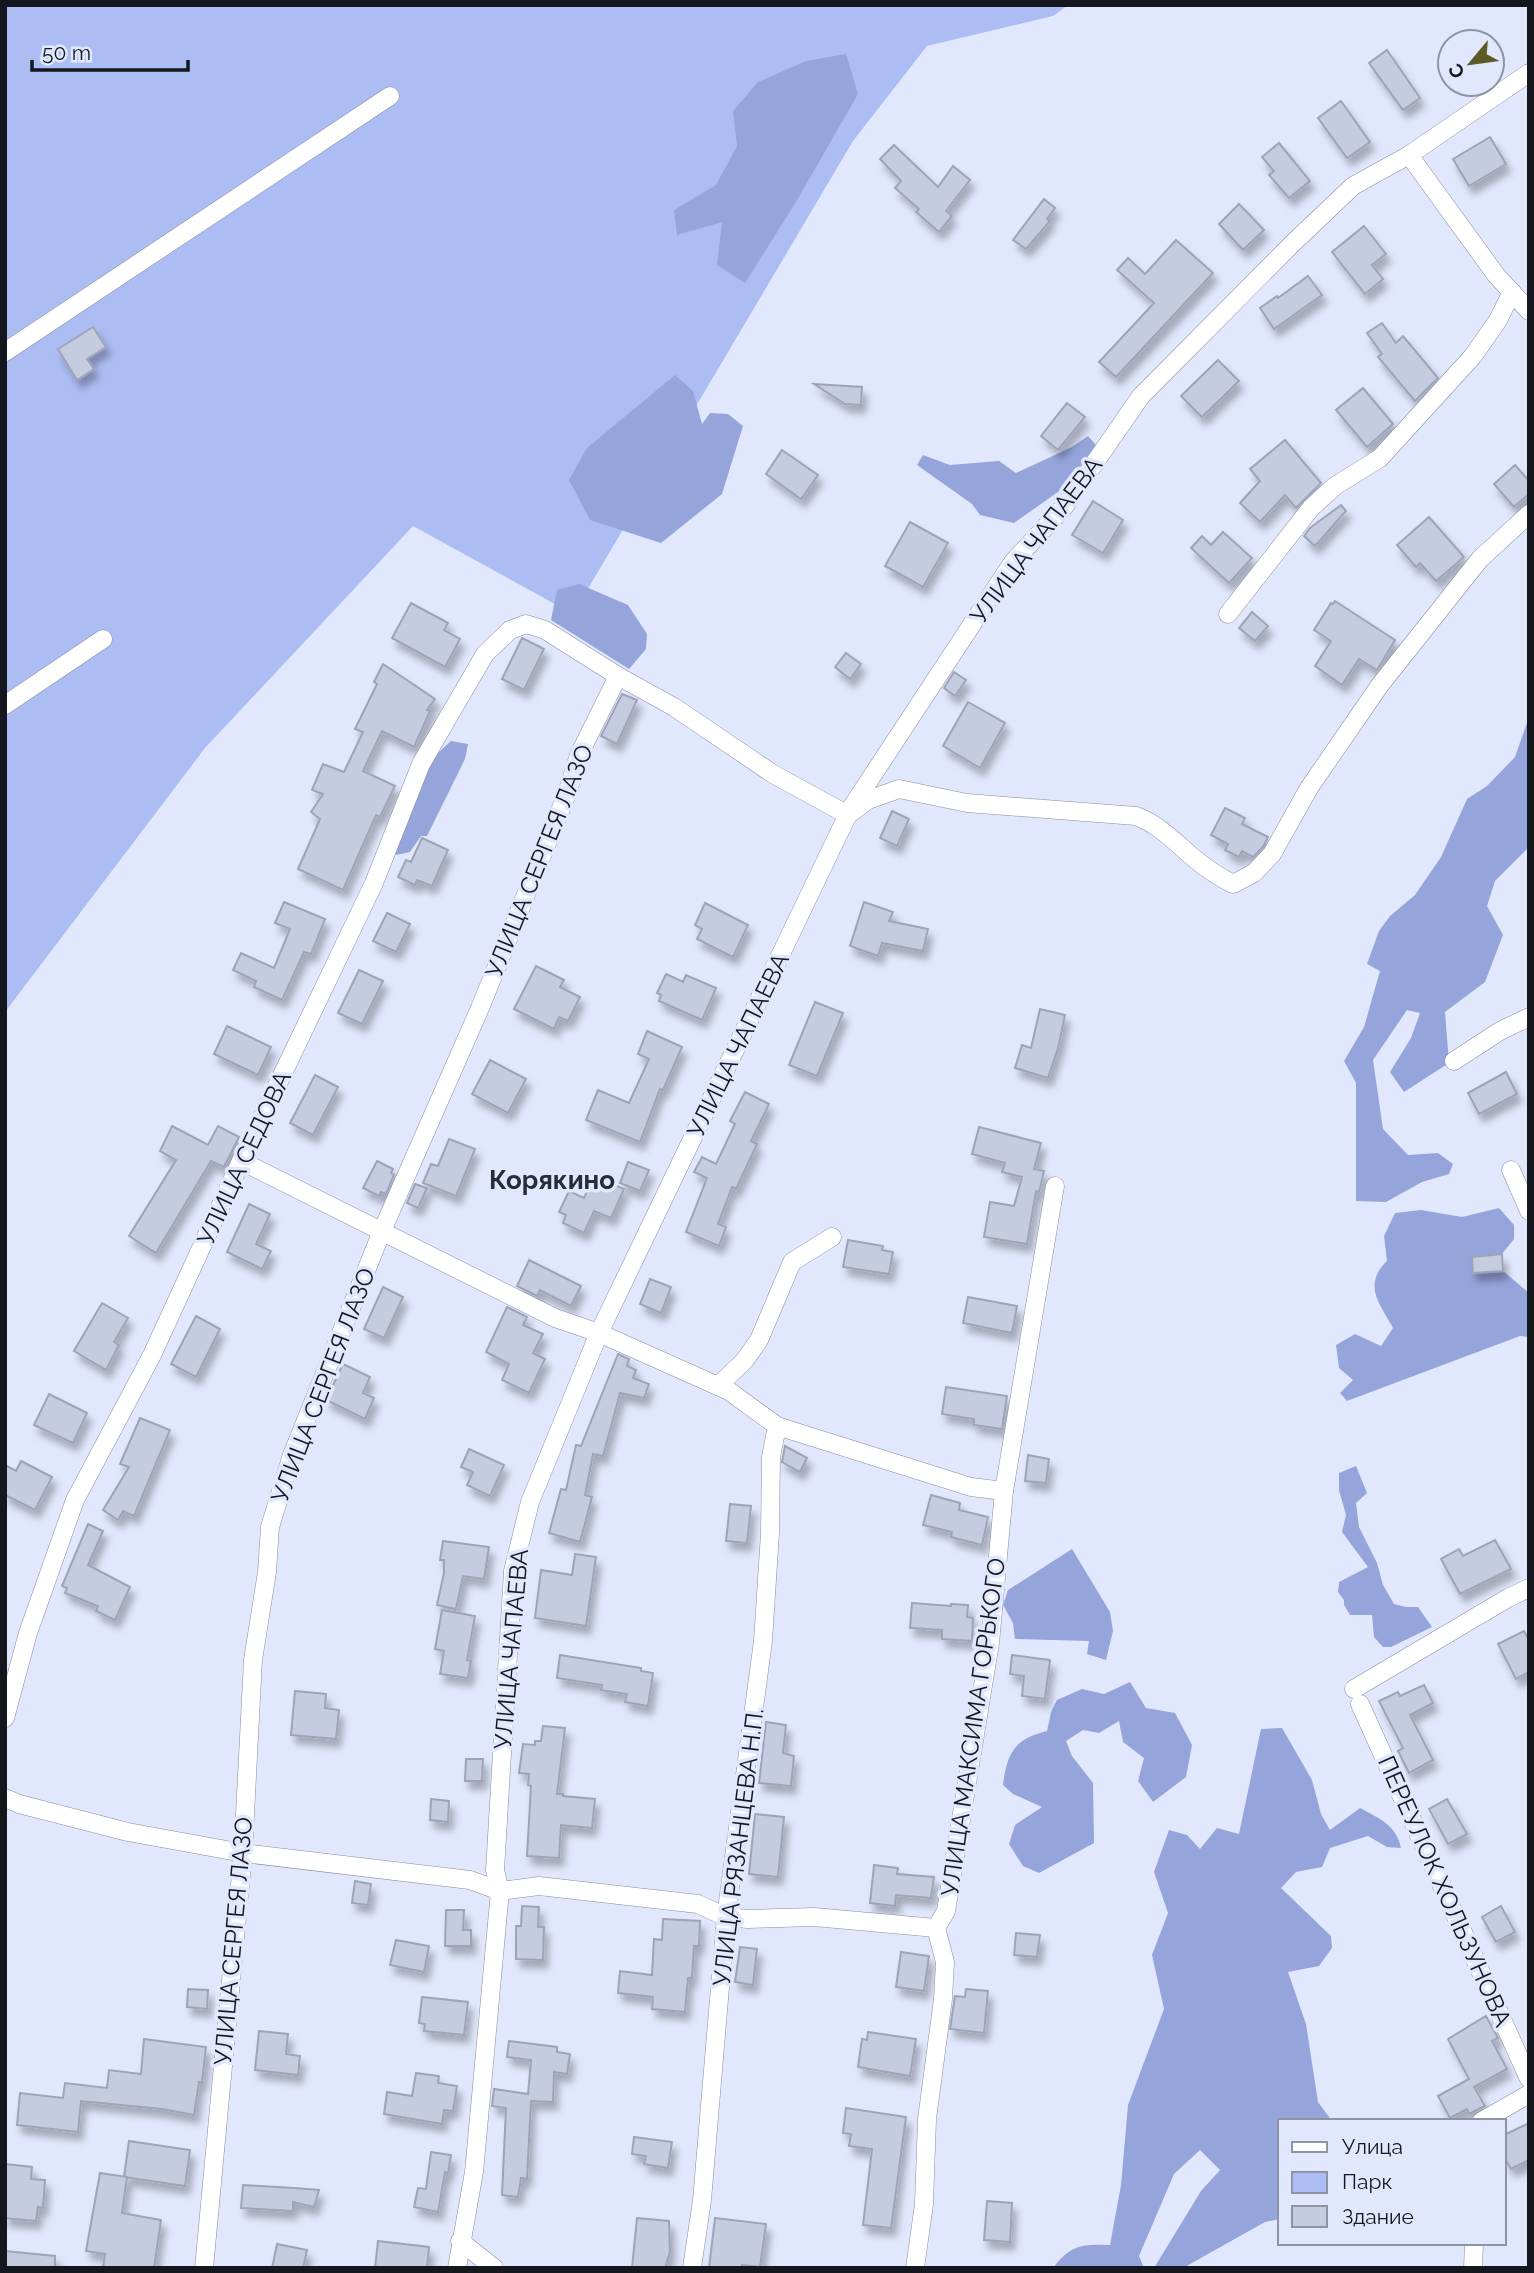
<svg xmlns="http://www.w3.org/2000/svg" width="1534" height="2273" font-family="Raleway,sans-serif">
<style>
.green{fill:#acbdf4}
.forest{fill:#95a5db}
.building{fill:#c5cce0;stroke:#9ea4b7;stroke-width:2;filter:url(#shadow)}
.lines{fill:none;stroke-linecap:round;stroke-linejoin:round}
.street-casing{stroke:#878da0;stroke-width:19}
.street{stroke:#fff;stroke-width:18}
.labels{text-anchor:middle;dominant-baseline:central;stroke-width:7;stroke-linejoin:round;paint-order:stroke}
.street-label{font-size:24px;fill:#15171f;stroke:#e1e8fd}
.neighbourhood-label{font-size:26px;font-weight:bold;fill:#272c3b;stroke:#e1e8fd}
</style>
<defs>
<filter id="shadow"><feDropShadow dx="4.5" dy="8" stdDeviation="3.5" flood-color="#0004"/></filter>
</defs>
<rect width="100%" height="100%" fill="#e1e8fd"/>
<!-- green -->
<path class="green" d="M5 5H1068L1053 16 927 46 853 141 573 614 413 526 205 748 5 1012Z"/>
<!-- forest -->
<g class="forest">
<path d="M846 54 858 94 796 202 745 283 717 265 722 222 677 235 674 210 716 185 737 146 733 111 758 82 806 61Z"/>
<path d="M675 375 693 391 702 424 710 413 728 414 743 426 722 494 661 543 590 520 569 480 587 448Z"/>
<path d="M1088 436 1096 445 1065 487 1014 523 980 515 972 504 917 465 923 455 950 465 999 461 1016 473 1072 447Z"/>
<path d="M579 584 628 605 647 634 646 649 629 669 551 620 557 590Z"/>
<path d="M1529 717V847L1495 881 1487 906 1503 935 1485 982 1445 1012 1449 1063 1404 1092 1390 1072 1411 1038 1420 1013 1407 1010 1373 1060 1383 1129 1408 1155 1438 1153 1453 1164 1449 1174 1422 1182 1386 1202 1356 1201V1083L1344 1061 1364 1027 1380 971 1367 964 1379 931 1390 916 1415 895 1441 857 1467 799 1487 786 1515 757Z"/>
<path d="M451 741 468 744 465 759 427 836H421L410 852 396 855 393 849 427 763Z"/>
<path d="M1499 1208 1514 1225V1239L1502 1254 1472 1257 1473 1273 1503 1271 1529 1293V1337L1520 1336 1347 1401 1340 1393 1353 1380 1339 1368 1336 1345 1355 1334 1381 1346 1393 1328C1380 1304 1362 1285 1387 1261L1384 1236 1395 1213 1421 1210 1462 1217Z"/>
<path d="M1356 1466 1367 1493 1356 1503 1359 1527 1377 1563 1383 1585 1394 1604 1406 1607H1418L1432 1627 1391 1647H1383L1374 1637 1372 1615H1350L1344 1605V1600L1338 1592 1339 1582 1368 1567 1342 1532 1346 1515 1339 1490V1473Z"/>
<path d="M1072 1549 1110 1612 1113 1631 1106 1660 1087 1654 1089 1641 1015 1639 1013 1623 1003 1605 1008 1590Z"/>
<path d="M1130 1682 1146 1708 1175 1713 1192 1745 1186 1777 1153 1802 1138 1781 1144 1758 1123 1742 1119 1721 1099 1733 1083 1730 1066 1741 1072 1756 1093 1783 1094 1843 1039 1873 1023 1866 1009 1844 1015 1825 1042 1807 1013 1794 1003 1785C1007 1753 1014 1739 1047 1731L1051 1712 1057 1700 1082 1689 1104 1694Z"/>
<path d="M1282 1728 1312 1780 1321 1814 1330 1830 1360 1808C1379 1818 1397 1826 1401 1848L1387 1847 1368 1836 1330 1848 1322 1867 1296 1872 1281 1888 1331 1936 1332 1948 1319 1966 1288 1972 1306 2024 1318 2102 1332 2121H1280V2219L1265 2222 1183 2268H1154L1201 2191 1220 2170 1200 2150 1174 2174 1139 2256 1144 2268H1053C1071 2244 1084 2244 1110 2245L1121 2185 1128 2105 1164 2009 1152 1955 1168 1913 1154 1872 1169 1830 1187 1835 1200 1849 1217 1828 1239 1834 1261 1729Z"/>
</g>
<!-- building -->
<g class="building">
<path d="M1387 50 1420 98 1403 110 1369 63Z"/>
<path d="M1341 101 1370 142 1347 158 1318 118Z"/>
<path d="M1490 137 1506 164 1469 186 1453 159Z"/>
<path d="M1279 143 1310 181 1289 198 1269 175 1274 171 1262 157Z"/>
<path d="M894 145 938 187 953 166 970 180 946 211 952 216 939 232 916 212 919 209 895 188 901 181 880 159Z"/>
<path d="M1044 199 1055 208 1047 219 1050 221 1026 249 1013 240Z"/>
<path d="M1239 204 1264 230 1243 250 1219 224Z"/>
<path d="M1364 226 1386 254 1372 265 1383 279 1365 294 1332 252Z"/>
<path d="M1176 240 1213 273 1116 377 1099 362 1154 303 1117 270 1128 258 1145 274Z"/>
<path d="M1308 276 1322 295 1274 329 1260 308 1277 296 1278 298Z"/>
<path d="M1382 323 1396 343 1403 336 1438 378 1415 401 1378 357 1382 354 1367 333Z"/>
<path d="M93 327 106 347 87 359 94 369 77 380 58 349Z"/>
<path d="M1218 360 1239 381 1202 417 1181 396Z"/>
<path d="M814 384 862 387 861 405 845 404Z"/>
<path d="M1363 388 1393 424 1367 447 1336 410Z"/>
<path d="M1067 403 1085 417 1058 450 1041 436Z"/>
<path d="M1285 440 1321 483 1296 508 1285 495 1260 522 1240 503 1260 481 1250 469Z"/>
<path d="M782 450 818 475 801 499 766 474Z"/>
<path d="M1515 465 1529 481V494L1514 507 1494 484Z"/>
<path d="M1093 501 1123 520 1103 553 1072 535Z"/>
<path d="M1341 505 1346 511 1315 546 1304 536 1310 528Z"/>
<path d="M1429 517 1464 557 1436 581 1420 563 1416 567 1397 545Z"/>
<path d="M910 522 948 543 923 587 885 566Z"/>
<path d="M1223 532 1252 558 1229 583 1191 548 1202 536 1211 545Z"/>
<path d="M1335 601 1395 640 1377 670 1359 659 1342 685 1315 666 1331 641 1314 630 1331 603 1333 604Z"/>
<path d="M411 603 448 623 444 630 460 639 445 667 392 638Z"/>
<path d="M1252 612 1268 626 1255 641 1239 628Z"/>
<path d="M522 638 544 649 524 690 502 679Z"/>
<path d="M846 653 861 664 850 679 835 667Z"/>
<path d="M383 664 435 699 427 710 430 711 414 747 382 731 363 771 395 786 380 817 376 815 343 890 298 869 320 819 311 812 323 794 312 790 323 764 344 772 363 732 355 729 377 684 374 682Z"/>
<path d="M954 672 966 680 955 696 944 688Z"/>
<path d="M622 694 637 700 617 744 601 736Z"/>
<path d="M968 702 1005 723 980 768 943 746Z"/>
<path d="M1225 808 1245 818 1242 824 1268 837 1263 847 1253 857 1242 851 1239 857 1225 850 1228 844 1211 835Z"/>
<path d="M892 811 909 819 897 846 880 838Z"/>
<path d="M422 838 448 850 432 886 417 880 415 885 398 877 406 860 411 862Z"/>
<path d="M284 902 325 919 311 954 304 952 282 1000 254 987 256 981 233 970 241 953 274 968 290 929 275 923Z"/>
<path d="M864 902 893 912 889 921 928 929 923 951 882 943 878 956 850 946Z"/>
<path d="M705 903 748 925 733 957 697 939 702 929 695 925Z"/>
<path d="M387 913 410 924 396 952 373 941Z"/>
<path d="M536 966 564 980 560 987 580 997 568 1021 559 1017 554 1029 514 1009Z"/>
<path d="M359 970 383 981 362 1024 338 1013Z"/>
<path d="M666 974 683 982 686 975 716 988 702 1020 659 1001 661 995 657 993Z"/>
<path d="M815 1002 843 1013 817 1076 789 1065Z"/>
<path d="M1040 1009 1065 1015 1058 1048 1048 1078 1015 1068 1022 1045 1031 1048Z"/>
<path d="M227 1026 271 1047 258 1075 214 1054Z"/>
<path d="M647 1031 682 1047 663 1090 660 1089 640 1142 586 1120 598 1090 629 1103 649 1059 638 1054Z"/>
<path d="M490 1060 526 1079 508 1113 472 1094Z"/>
<path d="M1506 1072 1517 1094 1479 1114 1468 1093Z"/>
<path d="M315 1075 338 1087 313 1135 290 1123Z"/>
<path d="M745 1092 769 1104 751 1141 757 1144 736 1189 732 1187 718 1224 726 1227 719 1246 686 1232 707 1178 694 1172 702 1157 716 1164 735 1124 730 1121Z"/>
<path d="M172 1126 208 1145 218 1126 239 1137 224 1167 211 1161 156 1253 129 1236 176 1160 160 1151Z"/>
<path d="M979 1127 1041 1143 1034 1169 1044 1171 1039 1192 1036 1191 1027 1244 984 1237 990 1202 1014 1206 1022 1177 1002 1172 1005 1163 972 1154Z"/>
<path d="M449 1139 475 1149 456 1196 423 1183 431 1164 438 1166Z"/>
<path d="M377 1161 393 1169 391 1173 394 1175 386 1194 381 1192 379 1196 363 1188Z"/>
<path d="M628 1162 649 1170 640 1191 620 1183Z"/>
<path d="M594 1176 624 1189 611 1218 594 1211 584 1233 563 1223 566 1215 559 1212 569 1191 584 1198Z"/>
<path d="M415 1184 427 1188 418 1208 407 1203Z"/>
<path d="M249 1204 270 1214 256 1244 271 1251 262 1269 227 1252Z"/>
<path d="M848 1240 883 1246 882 1250 893 1252 889 1274 843 1267Z"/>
<path d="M1502 1254 1503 1271 1473 1273 1472 1257Z"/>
<path d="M529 1260 581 1286 571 1306 540 1290 537 1296 517 1286Z"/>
<path d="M650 1279 671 1287 661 1313 640 1304Z"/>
<path d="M383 1287 403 1297 384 1338 364 1329Z"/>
<path d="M968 1297 1017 1306 1012 1333 963 1323Z"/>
<path d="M102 1303 128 1318 114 1342 119 1345 106 1370 74 1351Z"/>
<path d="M507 1307 527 1317 523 1325 543 1334 533 1353 545 1359 529 1393 502 1380 509 1364 486 1352Z"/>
<path d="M196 1316 220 1329 196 1377 171 1364Z"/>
<path d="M618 1354 629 1359 627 1366 636 1370 633 1378 649 1384 644 1398 620 1393 603 1456 593 1454 585 1495 592 1497 580 1542 549 1533 561 1489 566 1490 576 1445 581 1446Z"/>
<path d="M343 1364 370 1377 363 1393 374 1398 365 1419 326 1400Z"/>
<path d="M946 1387 1007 1396 1002 1429 974 1425V1419L942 1414Z"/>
<path d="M49 1394 87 1413 73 1443 34 1425Z"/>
<path d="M140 1418 170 1430 134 1516 123 1511 118 1520 103 1510 129 1467 120 1464Z"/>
<path d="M785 1446 807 1458 800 1472 782 1462Z"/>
<path d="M469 1449 504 1465 490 1496 467 1485 473 1472 461 1467Z"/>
<path d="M1028 1455 1049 1459 1046 1483 1025 1481Z"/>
<path d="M21 1461 52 1477 35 1510 5 1495V1465L16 1471Z"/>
<path d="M931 1495 960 1503 959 1510 988 1517 982 1545 951 1537 952 1532 923 1525Z"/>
<path d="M730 1504 751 1506 747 1543 726 1541Z"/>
<path d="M88 1524 103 1531 88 1565 130 1587 115 1620 96 1611 98 1606 65 1593 67 1588 62 1586Z"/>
<path d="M1495 1540 1511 1569 1460 1594 1441 1559 1459 1549 1463 1556Z"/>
<path d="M443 1541 489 1547 484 1579 463 1576 456 1609 437 1605 444 1573V1560H440Z"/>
<path d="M575 1554 596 1557 586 1626 535 1618 541 1570 572 1575Z"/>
<path d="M912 1603 951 1606V1604L968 1605 967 1617 973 1618 972 1641 942 1639V1630L910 1628Z"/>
<path d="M442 1610 475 1616 467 1660 471 1661 468 1678 440 1674 444 1651 435 1649Z"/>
<path d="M1524 1631 1529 1640V1672L1516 1679 1498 1644Z"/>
<path d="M560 1655 641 1668V1671L653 1673 648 1706 625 1702 627 1694 601 1690 602 1685 557 1678Z"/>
<path d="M1012 1655 1050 1660 1045 1699 1022 1696 1024 1676 1010 1674Z"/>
<path d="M1424 1685 1433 1703 1410 1715 1433 1760 1409 1773 1398 1751 1403 1748 1379 1701 1398 1692 1400 1696Z"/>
<path d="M295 1691 326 1694 325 1708 339 1710 336 1739 291 1735Z"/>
<path d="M766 1722 786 1725 783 1753 794 1756 791 1786 759 1783Z"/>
<path d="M543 1726 565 1728 557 1794H563V1796L595 1799 592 1828 561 1825 559 1858 527 1856 531 1786 528 1785 529 1774 519 1773 523 1744 535 1745V1741H541Z"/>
<path d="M466 1759H483L482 1781H465Z"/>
<path d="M431 1799 449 1801 448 1822 430 1820Z"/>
<path d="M1447 1799 1467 1834 1448 1844 1429 1809Z"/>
<path d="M755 1814 784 1817 778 1877 749 1874Z"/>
<path d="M874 1865 898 1868 897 1874 934 1877 931 1898 896 1895 895 1906 870 1903Z"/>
<path d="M355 1881 371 1884 368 1905 352 1903Z"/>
<path d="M522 1906 539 1907 538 1927H544L543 1960 516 1959V1926H521Z"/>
<path d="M1501 1906 1515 1932 1496 1942 1482 1917Z"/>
<path d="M446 1910H464L463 1930H471V1946H445Z"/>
<path d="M663 1919 700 1921 699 1946H694L692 1978H688L685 2012 652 2009 653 1997 618 1993 620 1971 652 1975 654 1939 662 1940Z"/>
<path d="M1016 1933 1040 1935 1037 1957 1014 1955Z"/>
<path d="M396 1940 429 1946 424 1972 390 1965Z"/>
<path d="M740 1947 757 1949 753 1985 735 1982Z"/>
<path d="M901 1952 929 1956 924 1991 896 1987Z"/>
<path d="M188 1989 208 1990 207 2009 187 2007Z"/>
<path d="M966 1989 988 1991 984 2033 950 2029 955 1996 965 1997Z"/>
<path d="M422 1997 468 2002 464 2035 424 2031 425 2024 419 2023Z"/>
<path d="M1486 2016 1498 2038 1492 2041 1507 2069 1474 2087 1485 2106 1469 2114 1467 2109 1450 2118 1438 2096 1469 2079 1448 2039Z"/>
<path d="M259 2031 288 2034 286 2054 300 2056 298 2075 255 2070Z"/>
<path d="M868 2032 916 2039 910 2076 858 2067 862 2039 867 2040Z"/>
<path d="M144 2039 206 2047 202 2082H199L194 2115 162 2109 81 2101 78 2132 17 2125 20 2093 63 2098 65 2083 107 2088 109 2070 141 2074Z"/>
<path d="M509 2041 557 2047V2052L570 2054 567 2074 554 2072 553 2102 531 2101 527 2179 521 2178 518 2197 502 2195 506 2108 492 2106 494 2089 528 2094 531 2060 507 2057Z"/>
<path d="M416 2073 439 2076 438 2083 457 2086 453 2111 444 2110 442 2124 384 2114 387 2092 412 2096Z"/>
<path d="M846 2108 906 2117 891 2228 863 2225 872 2149 849 2146 851 2134 843 2133Z"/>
<path d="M1529 2123V2160L1511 2169 1504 2157V2135Z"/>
<path d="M634 2137 672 2142 668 2168 644 2164 646 2156 632 2154Z"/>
<path d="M129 2141 190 2150 185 2186 124 2177Z"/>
<path d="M431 2152 451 2155 448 2173 445 2172 438 2212 414 2207 418 2188 426 2189Z"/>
<path d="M5 2164 32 2167 31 2179 45 2180 43 2208 38 2207 36 2221 5 2218Z"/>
<path d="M100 2173 127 2177 122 2213 161 2220 154 2268H103L105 2254 86 2251Z"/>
<path d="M243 2185 294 2188 319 2190 314 2207 293 2202V2211L241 2208Z"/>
<path d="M987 2201 1012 2203 1010 2242 984 2240Z"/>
<path d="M637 2218 669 2221 670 2252 665 2268H632Z"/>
<path d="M715 2218 766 2224 760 2267 742 2265V2268H709Z"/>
<path d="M378 2241 429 2247 427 2268H375Z"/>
<path d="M277 2244 307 2250 303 2268H272Z"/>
<path d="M5 2251 55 2256V2268H5Z"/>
</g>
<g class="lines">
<!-- street casing -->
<g class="street-casing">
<g id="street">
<path d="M1409 155 1496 275 1529 311"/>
<path d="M5 352 390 96"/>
<path d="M1228 614 1311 508 1335 486 1380 458 1473 356 1498 320 1512 292"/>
<path d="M5 705 103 639"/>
<path d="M1454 1061 1500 1031 1529 1017"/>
<path d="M241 1161 555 1318 599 1333 729 1391 777 1426 971 1487 1004 1491"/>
<path d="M1511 1170 1529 1211"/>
<path d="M718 1386 745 1360 759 1340 792 1262 832 1237"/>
<path d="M1354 1689 1508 1598 1529 1588"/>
<path d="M1360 1704 1529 2079"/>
<path d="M5 1718 28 1633 75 1500 152 1355 241 1161 374 883 421 764 485 654 510 630 526 624 545 630 618 676 674 707 773 774 848 815 868 800 899 789 967 803 1136 816C1160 825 1176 843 1195 859 1207 869 1219 877 1233 884L1254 873 1272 854 1309 788 1380 685 1480 559 1529 514"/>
<path d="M5 1798 19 1804 128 1832 243 1853 470 1880 500 1891 539 1886 698 1904 726 1917 748 1919 814 1917 936 1928"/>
<path d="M1482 2121 1529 2094"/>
<path d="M460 2241 494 2268"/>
<path d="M204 2268 243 1853 253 1660 267 1572 270 1527 292 1455 382 1231 480 1008 566 796 579 755 618 676"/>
<path d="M457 2268 474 2172 500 1891 495 1870 513 1571 530 1502 599 1333 851 808 1013 562 1064 507 1141 396 1292 244 1353 186 1409 155 1529 73"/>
<path d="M692 2268 702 2200 726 1917 763 1641 770 1533 771 1457 777 1426"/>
<path d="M915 2268 924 2204 927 2119 943 1999 945 1962 936 1928 946 1911 990 1643 1004 1491 1055 1186"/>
<path d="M1473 2268 1474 2243"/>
</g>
</g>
<!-- street -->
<use href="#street" class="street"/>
</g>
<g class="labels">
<!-- street labels -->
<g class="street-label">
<text transform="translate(1036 540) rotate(-53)">УЛИЦА ЧАПАЕВА</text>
<text transform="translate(539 861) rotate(-68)">УЛИЦА СЕРГЕЯ ЛАЗО</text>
<text transform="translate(738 1045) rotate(-64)">УЛИЦА ЧАПАЕВА</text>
<text transform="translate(244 1158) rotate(-65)">УЛИЦА СЕДОВА</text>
<text transform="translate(323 1385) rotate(-69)">УЛИЦА СЕРГЕЯ ЛАЗО</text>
<text transform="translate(511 1649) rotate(-85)">УЛИЦА ЧАПАЕВА</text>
<text transform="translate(973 1727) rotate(-82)">УЛИЦА МАКСИМА ГОРЬКОГО</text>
<text transform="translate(738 1847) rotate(-83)">УЛИЦА РЯЗАНЦЕВА Н.П.</text>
<text transform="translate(1445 1891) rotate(66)">ПЕРЕУЛОК ХОЛЬЗУНОВА</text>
<text transform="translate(233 1941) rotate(-85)">УЛИЦА СЕРГЕЯ ЛАЗО</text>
</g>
<!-- neighbourhood labels -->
<g class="neighbourhood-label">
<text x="552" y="1180">Корякино</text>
</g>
</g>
<!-- border -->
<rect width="1534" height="2273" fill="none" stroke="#15171f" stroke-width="14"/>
<!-- legend -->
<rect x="1278" y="2119" width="228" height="126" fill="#e1e8fd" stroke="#8f94a4" stroke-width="2"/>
<rect x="1292" y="2142" width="35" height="10" fill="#ffffff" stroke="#8f94a4" stroke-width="2"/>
<text x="1342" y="2154" font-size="21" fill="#15171f">Улица</text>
<rect x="1292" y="2172" width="35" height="21" fill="#acbdf4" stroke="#8f94a4" stroke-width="2"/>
<text x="1342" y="2189" font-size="21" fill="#15171f">Парк</text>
<rect x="1292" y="2206" width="35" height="21" fill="#c5cce0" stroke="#8f94a4" stroke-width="2"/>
<text x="1342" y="2224" font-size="21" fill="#15171f">Здание</text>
<!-- north arrow -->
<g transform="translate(1471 63) rotate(241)"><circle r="33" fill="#e1e8fd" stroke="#8f94a4" stroke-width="2"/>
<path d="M0-5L12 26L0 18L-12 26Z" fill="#5e5a26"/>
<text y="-10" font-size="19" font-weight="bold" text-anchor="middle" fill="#15171f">С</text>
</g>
<!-- scale -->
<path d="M32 60v10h156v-10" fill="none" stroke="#15171f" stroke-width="3.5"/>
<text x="42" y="60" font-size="21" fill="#15171f" stroke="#e1e8fd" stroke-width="5" paint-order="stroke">50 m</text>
</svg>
